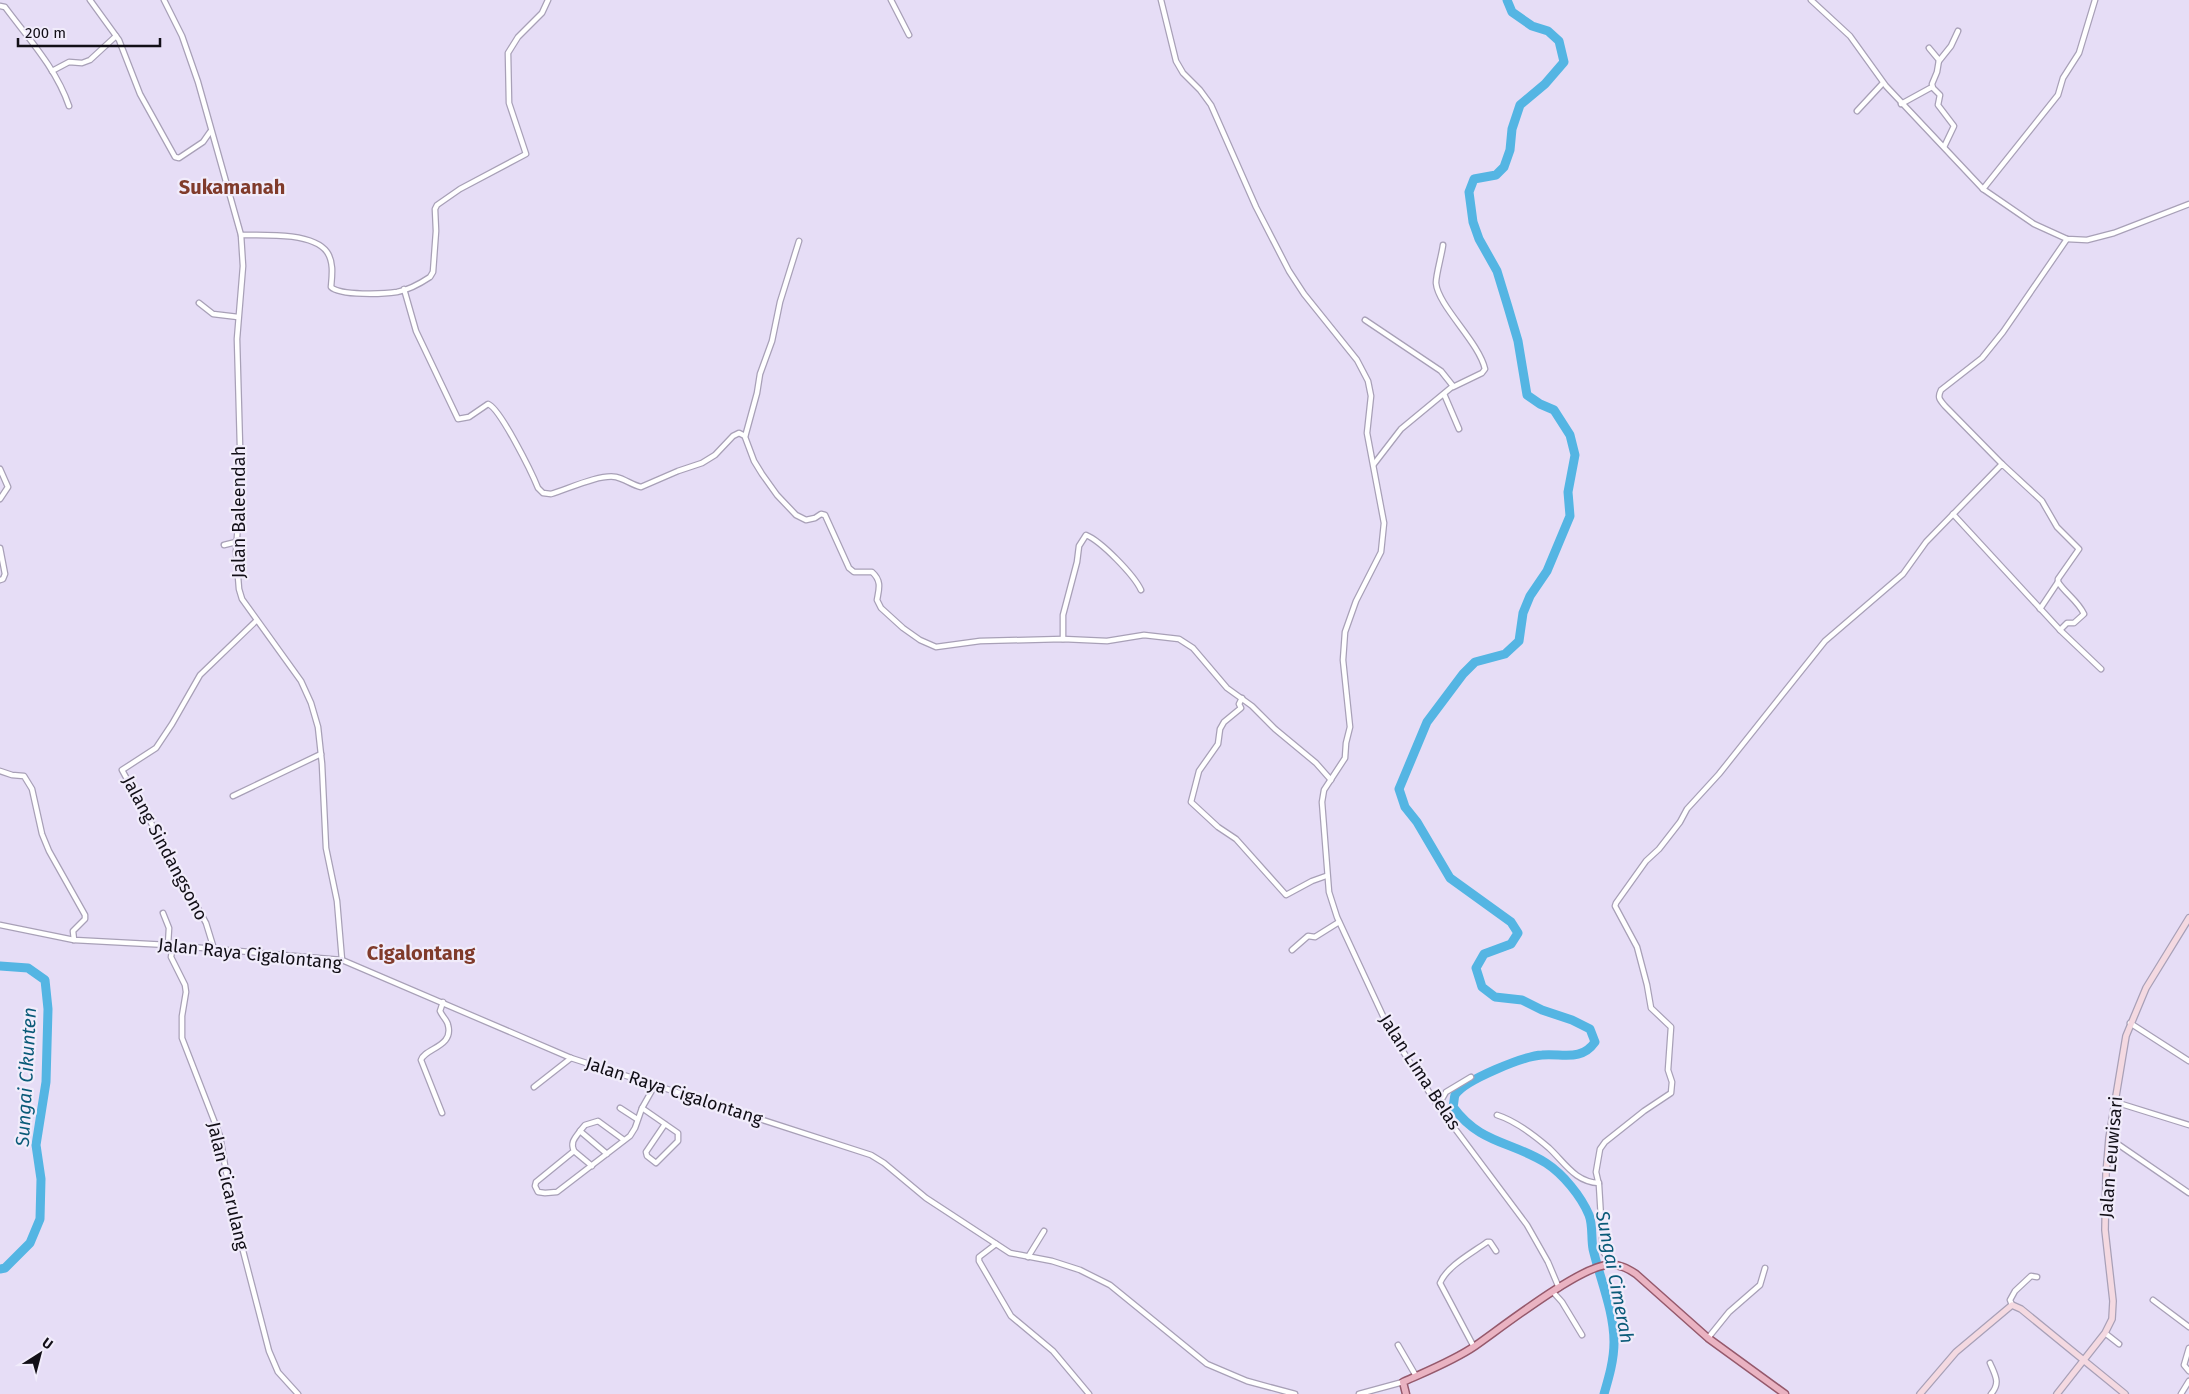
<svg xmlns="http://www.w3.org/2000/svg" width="2189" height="1394" font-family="'Fira Sans',sans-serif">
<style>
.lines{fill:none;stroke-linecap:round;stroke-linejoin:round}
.river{stroke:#54b5e3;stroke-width:9}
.minor-casing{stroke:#a8a0b7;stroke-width:7}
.secondary-casing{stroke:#a8a0b7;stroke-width:8}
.primary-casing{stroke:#95596c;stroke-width:9}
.minor{stroke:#fff;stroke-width:4.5}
.secondary{stroke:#f4d9e1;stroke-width:5.5}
.primary{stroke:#eab3c2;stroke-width:6}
.labels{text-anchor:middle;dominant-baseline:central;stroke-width:4.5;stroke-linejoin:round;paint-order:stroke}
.street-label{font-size:18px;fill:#120f17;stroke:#f1ecfb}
.water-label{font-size:19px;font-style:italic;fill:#095a78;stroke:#f1ecfb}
.quarter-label{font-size:20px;font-weight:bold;fill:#803b2b;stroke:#f1ecfb}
</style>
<rect width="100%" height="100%" fill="#e6ddf6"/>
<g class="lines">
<!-- river -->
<g class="river">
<path d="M1507 0 1512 12 1532 26 1548 31 1559 41 1564 62 1545 84 1520 105 1512 129 1510 150 1504 167 1496 175 1474 179 1469 192 1473 222 1479 239 1497 271 1508 307 1518 341 1527 395 1540 404 1554 410 1570 435 1575 455 1568 492 1570 516 1547 571 1530 596 1523 613 1519 641 1505 654 1475 662 1463 674 1427 722 1399 789 1405 807 1417 822 1450 878 1511 922 1518 933 1511 944 1484 954 1476 968 1482 987 1495 997 1522 1000 1542 1010 1572 1020 1590 1029 1595 1042C1581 1062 1562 1053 1542 1055 1524 1056 1464 1080 1455 1095 1454 1098 1454 1103 1453 1107 1480 1144 1511 1141 1546 1163 1563 1174 1581 1196 1589 1215 1593 1225 1591 1238 1593 1249 1600 1279 1614 1311 1614 1342 1614 1360 1609 1377 1604 1394"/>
<path d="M0 966 28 968 45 980 48 1009 46 1082 36 1145 41 1179 40 1219 30 1243 5 1268 0 1269"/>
</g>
<!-- minor casing -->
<g class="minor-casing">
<g id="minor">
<path d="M90 0 119 40 140 94 175 157 179 158 203 142 210 132"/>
<path d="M164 0 182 36 198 82 241 235 243 266 237 339 241 483 236 551 239 589 242 599 301 681 311 703 318 727 322 764 326 848 337 901 342 960"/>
<path d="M891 0 909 35"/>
<path d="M1161 0 1176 61 1183 73 1200 90 1211 105 1256 207 1289 271 1304 294 1357 360 1368 381 1371 396 1367 433 1384 523 1381 552 1356 601 1345 632 1343 660 1350 727 1346 743 1345 758 1324 790 1322 802 1329 892 1337 917 1390 1031 1438 1106 1527 1225 1548 1262 1559 1288"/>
<path d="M1811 0 1850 36 1886 86 1983 189 2034 224 2067 239 2087 240 2114 233 2189 204"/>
<path d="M0 6 5 7C28 38 56 68 69 106"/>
<path d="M1929 48 1939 60 1937 72 1932 84 1933 88 1940 95 1938 105 1954 126 1944 147"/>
<path d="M1939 61 1951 46 1958 31"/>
<path d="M52 71 69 62 82 63 90 60 116 36"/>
<path d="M1901 104 1932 87"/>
<path d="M1857 111 1883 83"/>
<path d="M1983 189 2058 95 2063 78 2079 53 2095 0"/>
<path d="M241 235C262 235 313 232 327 252 334 262 332 276 331 287 340 296 384 294 397 292 408 290 421 283 430 277L433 272 436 231 435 209 437 205 460 189 526 154 509 103 508 53 518 37 542 13 548 0"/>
<path d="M799 241 780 302 772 341 760 374 757 393 745 437 754 461 762 474 777 495 796 515 806 520 815 518 821 514 825 515 849 568 854 572H872C882 581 879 589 877 600L881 608 903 628 920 640 936 647 980 641 1063 639 1107 641 1144 635 1179 639 1193 648 1227 688 1252 706 1275 729 1316 763 1331 780"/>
<path d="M1443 245C1442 254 1436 274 1436 283 1438 306 1479 342 1485 369L1482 373 1453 387"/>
<path d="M404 289 416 331 458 419 469 417 488 404C500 408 532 473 538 488L543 493 551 494C568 489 599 474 616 477 625 479 632 485 641 487L678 471 702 463 715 455 733 436 739 433 745 436"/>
<path d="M199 303 213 314 238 317"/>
<path d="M1365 320 1441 371 1453 386 1401 429 1374 464"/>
<path d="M1444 394 1459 429"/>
<path d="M2002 464 1945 406C1940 400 1937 398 1941 390L1982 358 2003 332 2067 239"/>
<path d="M0 469 8 487 0 499"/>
<path d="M1953 514 2060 630 2101 669"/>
<path d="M224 545 236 542"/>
<path d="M0 548 5 574 3 579 0 580"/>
<path d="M2040 609 2058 582"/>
<path d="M1063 639V615L1077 562 1079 546 1086 535C1101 541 1134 575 1141 590"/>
<path d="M1242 698 1239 704 1241 708 1224 722 1220 729 1218 744 1199 771 1191 802 1218 827 1236 839 1286 895 1312 881 1326 876"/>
<path d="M0 771 12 775 24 776 32 789 42 834 49 851 85 915V919L73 931 74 940"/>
<path d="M233 796 321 754"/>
<path d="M163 913 169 928 168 945"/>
<path d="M0 925 74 940 168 945 342 960 571 1058 871 1155 884 1163 926 1198 1010 1253 1052 1261 1080 1270 1110 1285 1207 1364 1247 1381 1295 1394"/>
<path d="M173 945 171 957 185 985 186 992 182 1016V1038L220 1136 233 1212 269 1351 278 1372 298 1394"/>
<path d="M214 949 206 923 122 770 156 748 172 724 200 675 256 621"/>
<path d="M1292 950 1308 936 1315 937 1339 922"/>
<path d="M2130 1023 2189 1061"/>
<path d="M534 1087 571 1058"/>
<path d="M2115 1102 2189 1125"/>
<path d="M1438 1106 1446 1092 1471 1077"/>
<path d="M620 1108 637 1119"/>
<path d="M642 1108 678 1133V1141L656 1163 647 1156 646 1152 665 1124"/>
<path d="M442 1113 421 1060C425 1048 454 1047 448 1025 447 1020 442 1016 440 1011L443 1002"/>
<path d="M1497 1115C1516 1121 1534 1135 1549 1148 1565 1163 1575 1182 1599 1183"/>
<path d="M580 1131 585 1125 598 1121 624 1140"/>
<path d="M2109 1138 2189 1193"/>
<path d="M574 1151 592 1166"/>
<path d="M607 1154 580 1131C575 1138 570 1142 574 1151L536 1182 535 1186 538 1192 545 1193 557 1192 630 1136 635 1128 642 1108 655 1085"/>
<path d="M996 1244 979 1257V1261L1011 1316 1053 1351 1089 1394"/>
<path d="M1028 1257 1044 1231"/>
<path d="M1611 1265 1603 1251 1599 1185 1596 1172 1600 1149 1605 1142 1644 1111 1671 1093 1672 1082 1668 1070 1671 1027 1651 1008 1647 985 1637 947 1615 906 1616 903 1646 861 1659 849 1680 822 1687 809 1719 774 1825 641 1903 574 1926 542 2002 464 2042 501 2057 527 2079 549 2058 579V582C2066 594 2078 601 2084 614L2074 623H2067L2060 630"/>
<path d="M1553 1292 1562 1302 1582 1335"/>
<path d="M2153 1300 2189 1327"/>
<path d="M2012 1305 2010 1300 2015 1291 2031 1276 2037 1277"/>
<path d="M2105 1333 2119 1344"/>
<path d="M1708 1338 1729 1312 1760 1285 1765 1268"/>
<path d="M1398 1345 1416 1376"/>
<path d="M1474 1347 1440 1283C1447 1266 1472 1253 1487 1242H1490L1496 1251"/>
<path d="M2189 1348 2184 1365 2189 1371"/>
<path d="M1990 1363C1995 1375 2001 1383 1991 1394"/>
<path d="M1359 1394 1403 1382"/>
<path d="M2181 1394 2189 1381"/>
</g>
</g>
<!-- secondary casing -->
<g class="secondary-casing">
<g id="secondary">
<path d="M1920 1394 1956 1352 2012 1305 2021 1309 2125 1394"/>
<path d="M2057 1394 2105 1333 2112 1319 2113 1301 2105 1230 2106 1174 2109 1138 2126 1036 2146 988 2189 918"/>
</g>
</g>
<!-- primary casing -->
<g class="primary-casing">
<path id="primary" d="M1406 1394 1403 1382C1427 1371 1453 1361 1475 1346 1501 1328 1580 1266 1608 1265 1619 1264 1627 1268 1636 1274L1708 1338 1785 1394"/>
</g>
<!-- minor -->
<use href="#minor" class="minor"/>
<!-- secondary -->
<use href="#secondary" class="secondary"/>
<!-- primary -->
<use href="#primary" class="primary"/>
</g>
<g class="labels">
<!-- street labels -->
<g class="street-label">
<text transform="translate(239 512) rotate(-90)">Jalan Baleendah</text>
<text transform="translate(165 848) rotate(62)">Jalang Sindangsono</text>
<text transform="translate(250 954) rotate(6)">Jalan Raya Cigalontang</text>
<text transform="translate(1420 1072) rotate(57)">Jalan Lima Belas</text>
<text transform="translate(674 1091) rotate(18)">Jalan Raya Cigalontang</text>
<text transform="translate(2111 1157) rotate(-85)">Jalan Leuwisari</text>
<text transform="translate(228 1186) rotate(77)">Jalan Cicarulang</text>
</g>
<!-- water labels -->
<g class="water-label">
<text transform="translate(26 1077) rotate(-87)">Sungai Cikunten</text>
<text transform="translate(1615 1277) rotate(79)">Sungai Cimerah</text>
</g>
<!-- quarter labels -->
<g class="quarter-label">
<text x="232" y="187">Sukamanah</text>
<text x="421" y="953">Cigalontang</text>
</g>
</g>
<!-- north arrow -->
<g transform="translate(40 1354) rotate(36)" stroke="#f1ecfb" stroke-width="4" paint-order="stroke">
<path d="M0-4L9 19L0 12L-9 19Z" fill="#120f17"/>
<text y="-8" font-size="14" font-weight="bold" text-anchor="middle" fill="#120f17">U</text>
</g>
<!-- scale -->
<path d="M18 38v8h142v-8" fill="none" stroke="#120f17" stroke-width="2.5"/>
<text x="25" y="38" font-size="15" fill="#120f17" stroke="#f1ecfb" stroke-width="4" paint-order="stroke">200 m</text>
</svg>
